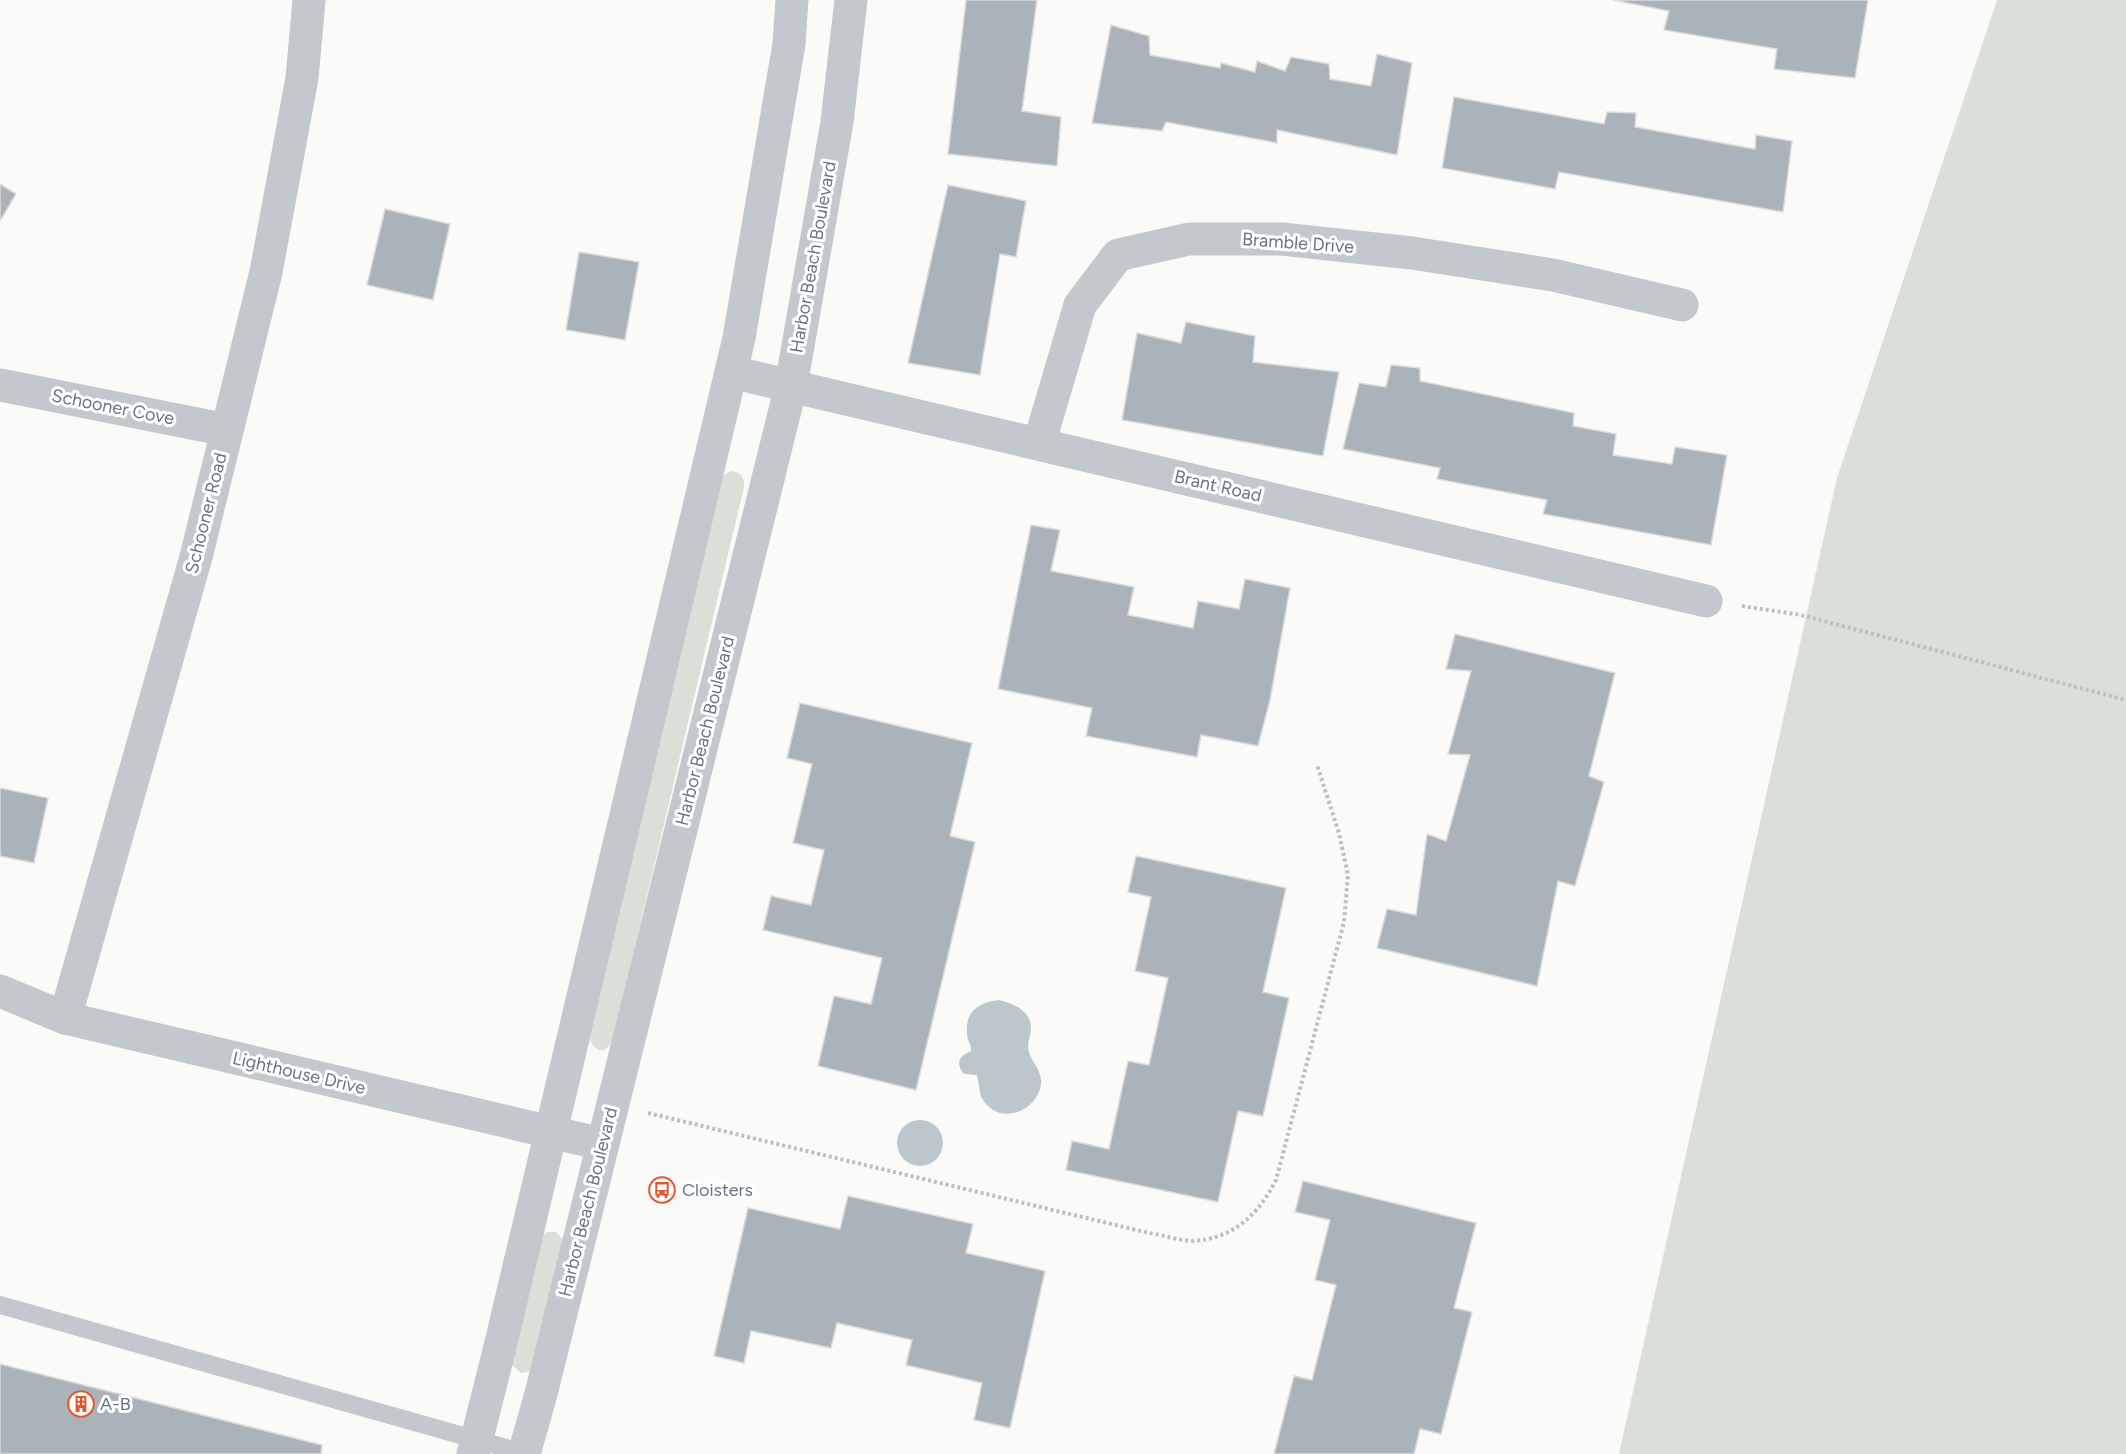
<svg xmlns="http://www.w3.org/2000/svg" width="2126" height="1454" font-family="Figtree,sans-serif">
<style>
.green{fill:#dadfd7}
.water{fill:#bbc7cb}
.building{fill:#aab3b9;stroke:#dcdcda;stroke-width:1.5}
.lines{fill:none;stroke-linecap:round;stroke-linejoin:round}
.path{stroke:#bbbfc2;stroke-width:4;stroke-dasharray:3 3;stroke-linecap:butt}
.service{stroke:#c3c8cc;stroke-width:18}
.minor{stroke:#c3c8cc;stroke-width:33}
.tertiary{stroke:#c3c8cc;stroke-width:33}
.labels{text-anchor:middle;dominant-baseline:central;stroke-width:6;stroke-linejoin:round;paint-order:stroke}
.street-label{font-size:18px;fill:#657683;stroke:#fff}
.poi-label{font-size:18px;fill:#657683;stroke:#fff;text-anchor:start}
</style>
<rect width="100%" height="100%" fill="#fafaf8"/>
<!-- green -->
<g class="green">
<path d="M1997 0H2126V1454H1619L1837 478Z"/>
<path d="M731 471C740 472 745 477 744 487L616 1026C614 1032 613 1041 609 1046 602 1056 592 1047 590 1039L719 483 721 477Z"/>
<path d="M547 1232H556L564 1241 532 1371 521 1373 511 1364 542 1235Z"/>
</g>
<!-- water -->
<g class="water">
<path d="M999 1000C1013 1003 1031 1011 1031 1028 1031 1034 1028 1040 1028 1046 1028 1060 1043 1069 1041 1084 1038 1109 1005 1125 986 1104 978 1095 980 1086 977 1075L964 1074C955 1063 959 1056 971 1051 971 1044 967 1040 967 1033 965 1011 980 1002 999 1000Z"/>
<circle cx="920" cy="1143" r="23"/>
</g>
<!-- building -->
<g class="building">
<path d="M966 0H1037L1022 111 1061 117 1057 166 948 154Z"/>
<path d="M1613 0H1868L1855 78 1774 69 1777 49 1664 30 1669 11Z"/>
<path d="M1111 25 1149 36 1150 55 1220 68 1221 63 1255 72 1257 61 1285 71 1291 57 1329 64 1330 79 1371 86 1377 54 1412 63 1397 155 1277 130V143L1166 122 1162 131 1092 123Z"/>
<path d="M1454 97 1604 124 1607 112 1636 113 1635 127 1755 149 1756 135 1792 141 1783 212 1559 172 1555 189 1442 168Z"/>
<path d="M0 184 16 194 0 221Z"/>
<path d="M948 185 1026 201 1016 257 1000 254 980 375 908 363Z"/>
<path d="M385 209 450 224 433 300 367 285Z"/>
<path d="M579 252 639 262 625 340 566 330Z"/>
<path d="M1186 322 1255 336 1253 362 1339 372 1323 456 1122 420 1137 333 1181 343Z"/>
<path d="M1391 365 1420 368V381L1574 413 1573 426 1616 434 1613 455 1672 464 1675 447 1727 455 1711 545 1543 514 1547 500 1437 479 1440 468 1343 449 1359 383 1386 387Z"/>
<path d="M1031 525 1060 530 1051 571 1134 587 1128 615 1193 628 1198 601 1239 609 1245 579 1290 588 1270 700 1258 746 1201 735 1197 757 1086 736 1092 708 998 689Z"/>
<path d="M1455 634 1615 673 1589 776 1604 782 1575 886 1558 881 1537 986 1377 948 1387 909 1416 915 1427 834 1446 841 1470 755 1448 754 1471 671 1446 669Z"/>
<path d="M800 703 972 743 950 836 975 842 916 1090 818 1066 834 996 871 1004 882 958 763 930 771 896 811 905 824 850 793 843 812 764 787 758Z"/>
<path d="M0 788 48 798 34 863 0 856Z"/>
<path d="M1136 856 1286 888 1263 992 1289 998 1263 1116 1238 1111 1218 1202 1066 1170 1072 1141 1109 1149 1128 1061 1149 1065 1168 978 1135 971 1151 897 1128 892Z"/>
<path d="M1303 1181 1476 1223 1454 1308 1472 1312 1441 1434 1420 1429 1414 1454H1274L1294 1376 1312 1380 1336 1285 1315 1280 1330 1220 1295 1212Z"/>
<path d="M848 1196 973 1224 966 1253 1045 1271 1010 1428 974 1420 982 1383 906 1365 912 1340 837 1323 831 1348 751 1331 744 1363 714 1356 748 1208 840 1229Z"/>
<path d="M0 1364 322 1445 321 1454H0Z"/>
</g>
<g class="lines">
<!-- path -->
<g class="path">
<path d="M1742 606 1801 615 2126 700"/>
<path d="M648 1113 1149 1233C1163 1235 1180 1241 1194 1241 1234 1238 1259 1214 1276 1180L1344 922 1348 875 1339 833 1317 765"/>
</g>
<!-- service -->
<path class="service" d="M0 1305 524 1453"/>
<!-- minor -->
<g class="minor">
<path d="M731 372 1706 601"/>
<path d="M0 385 227 430"/>
<path d="M1039 444 1080 305 1118 255 1189 239H1282L1412 253 1553 275 1682 305"/>
<path d="M0 991 65 1018 602 1144"/>
<path d="M65 1018 196 557 266 272 302 78 309 0"/>
</g>
<!-- tertiary -->
<g class="tertiary">
<path d="M473 1454 499 1351 739 338 789 44 792 0"/>
<path d="M524 1454 541 1394 791 386 837 122 851 0"/>
</g>
</g>
<!-- icons -->
<defs>
<g id="bus-ring" transform="scale(1.35)"><circle r="9.5" fill="#fff" stroke="#e4572e" stroke-width="1.5"/><path d="M-5-6H5V4H4V6H2V4H-2V6H-4V4H-5ZM-3.5-4V0h7V-4ZM-3.5 1.2v1.5H-2V1.2ZM2 1.2v1.5H3.5V1.2Z" fill="#e4572e"/></g>
<g id="building-ring" transform="scale(1.35)"><circle r="9.5" fill="#fff" stroke="#e4572e" stroke-width="1.5"/><path d="M-4-6H4V6H1V3H-1V6H-4ZM-2.5-4.3h1.7v1.8h-1.7ZM.8-4.3h1.7v1.8H.8ZM-2.5-1h1.7V.8h-1.7ZM.8-1h1.7V.8H.8Z" fill="#e4572e"/></g>
</defs>
<g fill-rule="evenodd">
<use href="#bus-ring" x="662" y="1190"/>
<use href="#building-ring" x="81" y="1404"/>
</g>
<g class="labels">
<!-- street labels -->
<g class="street-label">
<text transform="translate(1298 243) rotate(4)">Bramble Drive</text>
<text transform="translate(813 257) rotate(-80)">Harbor Beach Boulevard</text>
<text transform="translate(113 407) rotate(11)">Schooner Cove</text>
<text transform="translate(1218 486) rotate(13)">Brant Road</text>
<text transform="translate(206 513) rotate(-76)">Schooner Road</text>
<text transform="translate(705 731) rotate(-76)">Harbor Beach Boulevard</text>
<text transform="translate(299 1073) rotate(13)">Lighthouse Drive</text>
<text transform="translate(588 1202) rotate(-76)">Harbor Beach Boulevard</text>
</g>
<!-- poi labels -->
<g class="poi-label">
<text x="682" y="1190">Cloisters</text>
<text x="100" y="1404">A-B</text>
</g>
</g>
</svg>
